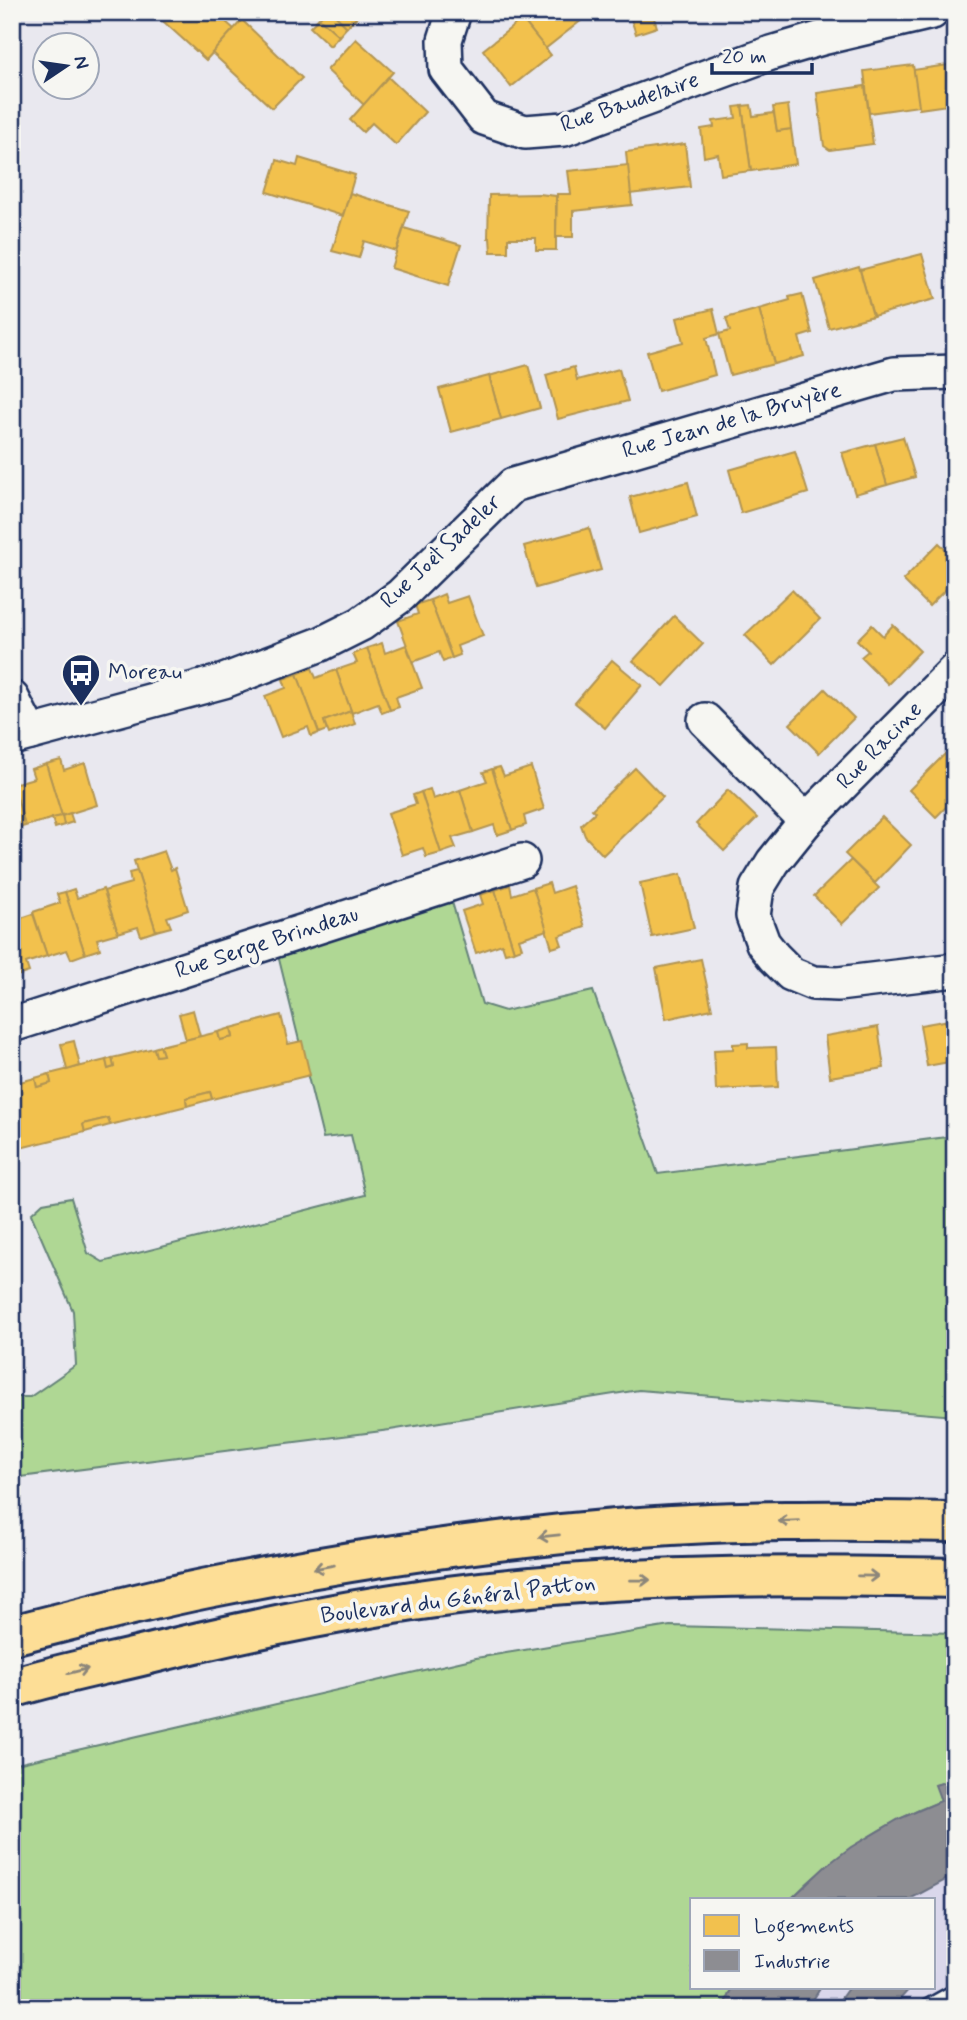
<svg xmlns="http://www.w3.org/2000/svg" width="967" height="2020" font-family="Mynerve,sans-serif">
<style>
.built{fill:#dad7eb}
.green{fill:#afd794;stroke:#658379;stroke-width:2}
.homes{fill:#f2c14e;stroke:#b29553;stroke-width:2}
.industry{fill:#8d8d92;stroke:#6b7182;stroke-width:2}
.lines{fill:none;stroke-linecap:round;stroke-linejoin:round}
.service-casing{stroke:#1b2f5e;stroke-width:21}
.minor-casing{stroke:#1b2f5e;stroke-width:38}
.trunk-casing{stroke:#1b2f5e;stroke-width:44}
.service{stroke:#f6f6f2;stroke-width:16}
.minor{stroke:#f6f6f2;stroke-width:33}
.trunk{stroke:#fdde96;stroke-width:38}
.oneway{stroke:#8c867a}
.labels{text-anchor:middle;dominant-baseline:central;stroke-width:7;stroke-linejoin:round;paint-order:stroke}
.street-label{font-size:23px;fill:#1b2f5e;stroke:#f6f6f2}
.poi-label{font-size:23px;fill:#1b2f5e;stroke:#f6f6f2;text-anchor:start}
</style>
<rect width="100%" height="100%" fill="#e9e8ef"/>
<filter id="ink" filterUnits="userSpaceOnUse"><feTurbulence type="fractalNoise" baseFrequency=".0143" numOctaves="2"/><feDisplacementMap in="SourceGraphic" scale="14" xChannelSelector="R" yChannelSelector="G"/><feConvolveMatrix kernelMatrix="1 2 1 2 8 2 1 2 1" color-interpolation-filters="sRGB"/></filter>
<g filter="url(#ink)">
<!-- built -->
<path class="built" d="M955 1779V2008H723L732 1987H934V1899H791L826 1866 851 1847 873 1832 918 1809 935 1785Z"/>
<!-- green -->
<g class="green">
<path d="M452 902 482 1004 505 1011 593 991 658 1174 955 1136V1416L639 1390 390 1430 12 1478V1397H30L76 1365 73 1311 31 1214 43 1203 71 1198 88 1253 103 1262 365 1195 351 1135 323 1138 278 955Z"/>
<path d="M670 1626 955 1633V1779L936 1785 941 1801C883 1823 834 1855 791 1899H692V1987H732L723 2008H12V1765L476 1658Z"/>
</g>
<!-- homes -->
<g class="homes">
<path d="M215 12 234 29 206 60 154 13Z"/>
<path d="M324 12H332L347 27 339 36 319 18Z"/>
<path d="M332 12H354L358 16 347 27Z"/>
<path d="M517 12H592L545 49Z"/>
<path d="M640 12H652L657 27 636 34 630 16Z"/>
<path d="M319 18 339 36 330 46 310 27Z"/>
<path d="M522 19 551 55 511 87 483 50Z"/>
<path d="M242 20 302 78 272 108 212 53Z"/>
<path d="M356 39 393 72 364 105 327 70Z"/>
<path d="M955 64V104L919 109 913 70Z"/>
<path d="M913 65 919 106 869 113 864 71Z"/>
<path d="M388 77 425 112 396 145 372 123 363 132 350 120Z"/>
<path d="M865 86 873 144 830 150 824 146 817 93Z"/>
<path d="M751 105 753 116 774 113 777 131 791 129 796 164 751 171 742 106Z"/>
<path d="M788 105 791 129 777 131 773 107Z"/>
<path d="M742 106 751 171 721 175 718 154 704 157 701 129 714 127 713 121 736 118 734 107Z"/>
<path d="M685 144 690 187 630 194 626 152Z"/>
<path d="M299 158 355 175 343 216 267 192 277 160 297 166Z"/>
<path d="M628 165 632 205 573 211V237H556L557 194H571L568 171Z"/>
<path d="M350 193 409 211 396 251 364 241 359 258 332 251Z"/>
<path d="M539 194 556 196V250H536V238H508V252H491L490 238H488L489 195Z"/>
<path d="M404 228 461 245 448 286 391 268Z"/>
<path d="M922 254 935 299 873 316 860 270Z"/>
<path d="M859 267 873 316 829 328 815 280Z"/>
<path d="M802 294 812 333 799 337 804 356 774 364 759 309 790 300 789 297Z"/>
<path d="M713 309 719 334 706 338 715 375 658 391 647 352 683 342 677 318Z"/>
<path d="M759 309 774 364 730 375 719 334 730 331 726 318Z"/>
<path d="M528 365 540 408 501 419 489 376Z"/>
<path d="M574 367 577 380 619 369 628 401 558 419 546 375Z"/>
<path d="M489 376 501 419 451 432 439 389Z"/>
<path d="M903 437 915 477 887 485 875 444Z"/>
<path d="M875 444 887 485 855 494 842 453Z"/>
<path d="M795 451 808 493 741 513 729 470Z"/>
<path d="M688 482 697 517 639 533 630 497Z"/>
<path d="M589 528 601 570 536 588 524 546Z"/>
<path d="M939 543 955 558V580L929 606 903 580Z"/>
<path d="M792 590 820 619 774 665 745 635Z"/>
<path d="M444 594 447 603 468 596 483 636 457 646 460 655 452 658 430 600Z"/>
<path d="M430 600 452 658 443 662 439 652 413 662 398 621 418 614 415 605Z"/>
<path d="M674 616 703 644 664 686 633 661Z"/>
<path d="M872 625 883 636 893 625 920 651 888 684 861 657 868 651 857 640Z"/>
<path d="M382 643 385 653 406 645 422 688 396 697 399 707 390 710 367 648Z"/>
<path d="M367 648 390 710 382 713 378 703 352 713 336 670 357 663 353 654Z"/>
<path d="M612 660 642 685 605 728 575 703Z"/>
<path d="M312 668 316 678 336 670 351 711 324 721 327 730 319 733 297 674Z"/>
<path d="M297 674 319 733 311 736 308 727 281 737 265 696 286 688 283 679Z"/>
<path d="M825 689 854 718 819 753 790 724Z"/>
<path d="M351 711 355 724 329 734 324 721Z"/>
<path d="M950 749 955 754V798L936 817 909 790Z"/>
<path d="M61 760 64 770 85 763 97 805 62 816 46 764Z"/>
<path d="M46 764 62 816 25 826 13 784 34 778 31 769Z"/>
<path d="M500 767 504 776 531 767 544 809 524 816 526 825 512 830 492 769Z"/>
<path d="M635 768 663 797 603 855 585 836 581 825 595 812 592 809Z"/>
<path d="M492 769 512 830 497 835 494 825 473 832 460 790 487 781 483 772Z"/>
<path d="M13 784 25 826 12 830V785Z"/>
<path d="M430 789 433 799 460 790 473 832 452 838 456 848 441 853 421 792Z"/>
<path d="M728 790 757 818 724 851 696 824Z"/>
<path d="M421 792 441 853 426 857 423 848 402 855 388 813 416 804 413 795Z"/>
<path d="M70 813 73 822 64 825 62 816Z"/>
<path d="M62 816 64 825 55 828 52 818Z"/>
<path d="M882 817 911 845 875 883 845 854Z"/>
<path d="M164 851 171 870 175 868 188 910 167 917 171 927 156 931 134 861Z"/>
<path d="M851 860 879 888 842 924 814 896Z"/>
<path d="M137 871 156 931 141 936 138 927 118 933 104 891 131 883 129 873Z"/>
<path d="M681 874 694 928 652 937 640 883Z"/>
<path d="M549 883 552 893 572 886 585 927 559 936 562 945 552 948 533 888Z"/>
<path d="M510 885 512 895 533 888 547 930 519 939 522 948 514 951 495 890Z"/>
<path d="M74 889 77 898 103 889 118 933 97 939 100 949 85 954 65 892Z"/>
<path d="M495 890 514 951 505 953 502 944 476 953 462 911 483 904 480 895Z"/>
<path d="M65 892 85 954 71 959 67 950 47 956 33 912 60 903 57 894Z"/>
<path d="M33 914 47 956 26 963 29 972 14 977 12 921Z"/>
<path d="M701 959 712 1009 666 1019 656 968Z"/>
<path d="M193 1010 200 1036 186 1040 179 1014Z"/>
<path d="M281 1015 288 1044 302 1041 310 1075 212 1099 210 1092 186 1098 187 1106 110 1125 108 1118 83 1124 85 1132 12 1150V1084L35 1078 37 1087 51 1083 49 1074 106 1060 108 1069 114 1067 112 1058 154 1048 156 1056 163 1055 160 1046 218 1032 220 1040 233 1037 231 1028Z"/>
<path d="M955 1019V1061L927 1066 920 1025Z"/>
<path d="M878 1027 884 1068 830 1077 825 1036Z"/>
<path d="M231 1028 233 1037 220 1040 218 1032Z"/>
<path d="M74 1041 80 1066 67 1070 61 1044Z"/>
<path d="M748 1043V1048L776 1047 778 1087 716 1090 714 1050 733 1049V1044Z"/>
<path d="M160 1046 163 1055 156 1056 154 1048Z"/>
<path d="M112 1058 114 1067 108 1069 106 1060Z"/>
<path d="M49 1074 51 1083 37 1087 35 1078Z"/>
<path d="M210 1092 212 1099 187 1106 186 1098Z"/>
<path d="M108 1118 110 1125 85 1132 83 1124Z"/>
</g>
<!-- industry -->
<g class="industry">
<path d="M955 1779V1875L910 1899H791L826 1866 851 1847 899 1819 941 1801 935 1785Z"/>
<path d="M732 1987H821L808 2008H723Z"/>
<path d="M849 1987H911L892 2008H834Z"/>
</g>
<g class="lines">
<!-- service casing -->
<g class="service-casing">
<path id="service" d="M928 2008 955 1993"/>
</g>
<!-- minor casing -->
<g class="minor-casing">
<g id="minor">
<path d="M454 12 445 40 446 69 484 118 525 132 564 129 771 53 822 38 932 12"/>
<path d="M955 670 806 821 773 862 757 888 753 916 763 943 774 957 791 974 813 983 838 984 955 970"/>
<path d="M12 698 30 733"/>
<path d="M705 720 806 821"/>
<path d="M12 738 224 681 321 644 361 624 400 596 513 485 894 374 955 372"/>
<path d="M12 1025 522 861"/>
</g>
</g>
<!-- trunk casing -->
<g class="trunk-casing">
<g id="trunk">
<path d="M12 1635C81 1618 149 1599 218 1586 350 1560 483 1540 616 1529 729 1519 842 1520 955 1522"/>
<path d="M12 1688C54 1675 98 1666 141 1656 262 1626 386 1601 510 1589 658 1574 807 1575 955 1578"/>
</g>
</g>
<!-- service -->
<use href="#service" class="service"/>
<!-- minor -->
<use href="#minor" class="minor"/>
<!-- trunk -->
<use href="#trunk" class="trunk"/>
</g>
<!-- one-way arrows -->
<defs><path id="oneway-shaft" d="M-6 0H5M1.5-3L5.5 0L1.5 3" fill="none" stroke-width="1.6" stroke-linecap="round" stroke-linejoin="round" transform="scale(1.75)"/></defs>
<g class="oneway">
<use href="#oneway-shaft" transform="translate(789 1521) rotate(178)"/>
<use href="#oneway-shaft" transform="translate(549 1536) rotate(174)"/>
<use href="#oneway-shaft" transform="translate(324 1567) rotate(170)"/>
<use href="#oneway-shaft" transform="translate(868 1576) rotate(1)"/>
<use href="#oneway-shaft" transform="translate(640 1580) rotate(-1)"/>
<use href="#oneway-shaft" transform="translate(78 1671) rotate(-14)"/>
</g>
</g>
<!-- icons -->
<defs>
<g id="bus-pin" transform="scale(2.0125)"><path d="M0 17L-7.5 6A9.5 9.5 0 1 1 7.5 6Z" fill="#1b2f5e" stroke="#f6f6f2"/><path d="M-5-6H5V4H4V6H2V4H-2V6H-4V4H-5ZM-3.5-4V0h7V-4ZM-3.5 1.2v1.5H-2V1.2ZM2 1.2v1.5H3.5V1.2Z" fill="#fff"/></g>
</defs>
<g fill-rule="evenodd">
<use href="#bus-pin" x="81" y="673"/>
</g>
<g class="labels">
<!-- street labels -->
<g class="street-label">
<text transform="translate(630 103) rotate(-19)">Rue Baudelaire</text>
<text transform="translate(732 421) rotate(-16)">Rue Jean de la Bruyère</text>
<text transform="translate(441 552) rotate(-43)">Rue Joël Sadeler</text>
<text transform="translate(880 746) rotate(-46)">Rue Racine</text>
<text transform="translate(267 943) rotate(-18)">Rue Serge Brindeau</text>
<text transform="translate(458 1600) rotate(-7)">Boulevard du Général Patton</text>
</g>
<!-- poi labels -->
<g class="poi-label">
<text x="108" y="673">Moreau</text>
</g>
</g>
<!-- margin -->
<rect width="967" height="2020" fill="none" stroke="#f6f6f2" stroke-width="42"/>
<rect x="21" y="21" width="925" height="1978" fill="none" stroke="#1b2f5e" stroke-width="2.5" filter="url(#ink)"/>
<!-- legend -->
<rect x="690" y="1898" width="245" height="91" fill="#f6f6f2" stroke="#9ea6b7" stroke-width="2"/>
<rect x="704" y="1915" width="35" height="21" fill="#f2c14e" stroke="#9ea6b7" stroke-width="2"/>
<text x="754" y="1932" font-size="21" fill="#1b2f5e">Logements</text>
<rect x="704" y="1950" width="35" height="21" fill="#8d8d92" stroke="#9ea6b7" stroke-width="2"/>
<text x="754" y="1968" font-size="21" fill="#1b2f5e">Industrie</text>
<!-- north arrow -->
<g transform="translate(66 66) rotate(77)"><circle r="33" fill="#f6f6f2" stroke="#9ea6b7" stroke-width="2"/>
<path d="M0-5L12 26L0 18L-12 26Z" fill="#1b2f5e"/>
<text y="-10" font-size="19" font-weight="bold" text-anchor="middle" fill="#1b2f5e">N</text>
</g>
<!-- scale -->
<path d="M712 63v10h100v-10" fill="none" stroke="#1b2f5e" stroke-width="3.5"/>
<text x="722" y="63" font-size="21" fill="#1b2f5e" stroke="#f6f6f2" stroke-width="5" paint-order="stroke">20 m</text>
</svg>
